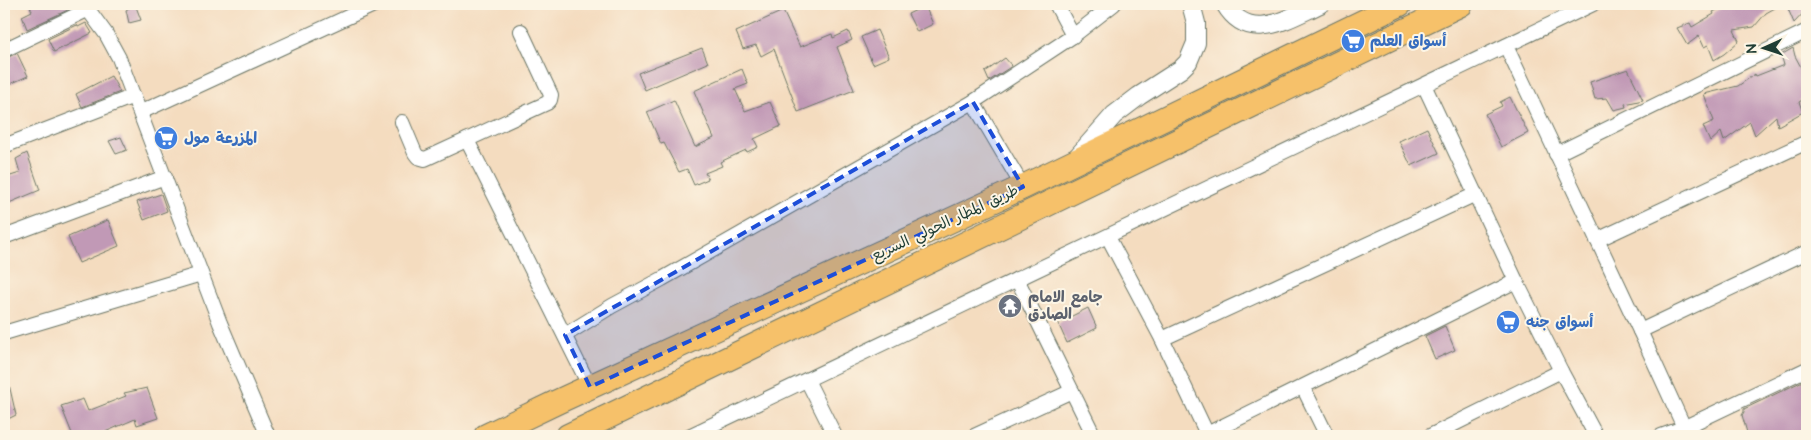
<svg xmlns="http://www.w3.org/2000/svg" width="1811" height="440" font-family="'Architects Daughter','Playpen Sans Arabic',sans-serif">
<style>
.building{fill:#c199b6}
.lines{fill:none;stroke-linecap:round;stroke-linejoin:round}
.minor-casing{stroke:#6a7565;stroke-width:16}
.tertiary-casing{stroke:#6a7565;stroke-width:20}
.trunk-casing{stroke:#6a7565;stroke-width:26}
.minor{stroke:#fff;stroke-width:14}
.tertiary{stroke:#fff;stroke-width:18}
.trunk{stroke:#f6c16b;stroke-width:24}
.marked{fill:#1d4ed8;fill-opacity:0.2;stroke:#1d4ed8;stroke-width:4;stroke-dasharray:10 6;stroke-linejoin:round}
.labels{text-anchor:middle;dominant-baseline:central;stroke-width:4;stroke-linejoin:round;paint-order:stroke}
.shop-label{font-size:15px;font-weight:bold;fill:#366cbe;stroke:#fcf5e5;text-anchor:start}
.street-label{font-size:15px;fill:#1f3d34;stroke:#fcf5e5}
.worship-label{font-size:15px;font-weight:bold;fill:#5b616d;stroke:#fcf5e5;text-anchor:start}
</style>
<rect width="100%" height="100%" fill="#fcf5e5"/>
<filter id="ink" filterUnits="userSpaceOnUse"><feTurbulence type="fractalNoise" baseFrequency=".02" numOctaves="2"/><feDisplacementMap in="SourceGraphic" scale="10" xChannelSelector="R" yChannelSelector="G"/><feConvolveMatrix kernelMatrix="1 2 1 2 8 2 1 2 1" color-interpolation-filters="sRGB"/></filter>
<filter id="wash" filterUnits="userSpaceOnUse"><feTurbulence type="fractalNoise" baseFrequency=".0096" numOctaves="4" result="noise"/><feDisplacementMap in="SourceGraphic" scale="20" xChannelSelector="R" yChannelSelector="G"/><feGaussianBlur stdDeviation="1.12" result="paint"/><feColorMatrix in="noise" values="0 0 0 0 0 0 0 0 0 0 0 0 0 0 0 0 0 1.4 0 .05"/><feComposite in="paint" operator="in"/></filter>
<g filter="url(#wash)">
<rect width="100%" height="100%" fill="#f4dcbf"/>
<g id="blocks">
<!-- building -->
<g class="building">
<path d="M29 4H67L70 9 27 29 22 16 32 11Z"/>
<path d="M135 4 141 20 129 23 126 10Z"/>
<path d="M1729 4H1782L1766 13 1754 27 1734 30 1739 41 1724 54 1714 60 1708 45 1704 47 1699 36 1687 45 1677 28 1690 23 1692 27 1714 14 1713 12Z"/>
<path d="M1786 4H1807V9L1794 23Z"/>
<path d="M925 6 933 24 917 32 908 14Z"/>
<path d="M783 11 800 47 832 34 833 38 848 31 852 40 837 47 854 90 798 112 774 49 761 56 756 45 743 49 736 32Z"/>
<path d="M86 23 92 33 54 52 48 39 77 25 78 27Z"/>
<path d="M877 30 889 57 873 64 861 37Z"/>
<path d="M702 48 708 63 645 90 638 73Z"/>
<path d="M1793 48 1795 56 1802 69 1807 65V97L1799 102 1803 112 1778 126 1776 116 1755 135 1750 122 1724 141 1721 132 1710 142 1703 126 1714 121 1704 94 1738 86 1755 74 1756 76 1784 65 1781 55Z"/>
<path d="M17 53 28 76 10 84 4 71V59Z"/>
<path d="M1005 58 1012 66 989 81 985 72Z"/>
<path d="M742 69 748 84 735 89 745 111 770 102 781 126 754 139 758 147 747 152 746 150 720 162 722 166 705 173 708 179 694 185 687 169 679 172 664 143 661 144 647 112 674 100 695 147 714 138 694 91Z"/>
<path d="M1628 69 1643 100 1625 104 1626 107 1614 110 1607 98 1595 99 1590 82Z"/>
<path d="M111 76 120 92 82 107 76 94Z"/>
<path d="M1510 97 1528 133 1501 147 1485 114 1502 106 1500 102Z"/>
<path d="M1427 128 1439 153 1411 166 1399 141Z"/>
<path d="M121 137 127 150 116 154 109 141Z"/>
<path d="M27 153 40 190 9 203 4 188V178L20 173 16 159Z"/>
<path d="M161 194 167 211 144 220 137 202Z"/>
<path d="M108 220 119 246 79 263 68 237Z"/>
<path d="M1088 308 1097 328 1067 343 1058 323Z"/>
<path d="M1445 326 1455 350 1435 359 1425 336Z"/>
<path d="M1807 379V436H1748L1742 415 1744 412V409Z"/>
<path d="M4 380H8L16 415 4 421Z"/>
<path d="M147 388 158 418 137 425 135 419 96 436H73L61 406 83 399 88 411 126 396 124 393Z"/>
</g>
</g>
</g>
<g filter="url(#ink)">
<use href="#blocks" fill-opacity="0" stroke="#6a7565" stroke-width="1"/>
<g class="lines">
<!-- minor casing -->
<g class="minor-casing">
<g id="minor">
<path d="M84 4 106 34 119 58 220 323 268 436"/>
<path d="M1056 4 1073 36"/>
<path d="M1506 46 1640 331 1688 436"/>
<path d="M4 50 89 9"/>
<path d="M1424 85 1516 281 1561 371 1596 436"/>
<path d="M973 102 1023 187"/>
<path d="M141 112 376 4"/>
<path d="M402 122 415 153 418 157 425 159 547 103 550 100 551 95 521 31"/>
<path d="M467 140 590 387"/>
<path d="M4 146 134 96"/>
<path d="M1556 154 1807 31"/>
<path d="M4 237 165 177"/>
<path d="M1108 237 1162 339 1208 436"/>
<path d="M1597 240 1807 142"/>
<path d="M1017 279 1094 436"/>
<path d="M1640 331 1807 252"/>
<path d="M4 333 201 274"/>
<path d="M565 335 612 306 662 279 973 102 1073 36 1114 4"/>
<path d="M1162 339 1476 194"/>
<path d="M807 380 835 436"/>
<path d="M1303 387 1327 436"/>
<path d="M1207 434 1516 281"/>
<path d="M689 436 1593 4"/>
<path d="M974 436 1072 391"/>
<path d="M1430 436 1561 371"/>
<path d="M1661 436 1683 428 1807 369"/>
</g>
</g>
<!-- tertiary casing -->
<g class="tertiary-casing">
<g id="tertiary">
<path d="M1225 4C1249 45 1288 18 1320 4"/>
<path d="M1078 156 1114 115 1139 96 1181 69 1188 62 1196 43V23L1191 4"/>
</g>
</g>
<!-- trunk casing -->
<g class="trunk-casing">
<g id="trunk">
<path d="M486 436 557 402 1023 187 1400 4"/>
<path d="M568 436 1461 4"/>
</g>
</g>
<!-- minor -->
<use href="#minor" class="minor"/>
<!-- tertiary -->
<use href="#tertiary" class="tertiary"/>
<!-- trunk -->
<use href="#trunk" class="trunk"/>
</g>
</g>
<!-- marked area -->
<path class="marked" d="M973 102 1023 187 590 387 565 335Z"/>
<!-- icons -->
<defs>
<g id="supermarket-disc" transform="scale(1.25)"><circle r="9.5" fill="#3f7fe0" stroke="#fcf5e5"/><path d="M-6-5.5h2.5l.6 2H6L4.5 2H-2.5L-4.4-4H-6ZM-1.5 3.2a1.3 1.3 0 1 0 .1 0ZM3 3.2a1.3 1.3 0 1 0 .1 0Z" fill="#fff"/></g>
<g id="temple-disc" transform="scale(1.25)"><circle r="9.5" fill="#6b7280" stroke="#fcf5e5"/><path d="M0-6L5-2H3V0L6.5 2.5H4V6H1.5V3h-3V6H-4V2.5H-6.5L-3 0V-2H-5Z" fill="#fff"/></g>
</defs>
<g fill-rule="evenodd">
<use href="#supermarket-disc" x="1353" y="41"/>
<use href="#supermarket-disc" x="166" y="138"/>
<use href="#temple-disc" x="1010" y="306"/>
<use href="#supermarket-disc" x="1508" y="322"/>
</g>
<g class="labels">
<!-- shop labels -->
<g class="shop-label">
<text x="1370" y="41">أسواق العلم</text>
<text x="184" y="138">المزرعة مول</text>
<text x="1526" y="322">أسواق جنه</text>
</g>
<!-- street labels -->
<g class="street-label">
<text transform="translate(945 223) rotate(-25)">طريق المطار الحولي السريع</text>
</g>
<!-- worship labels -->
<g class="worship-label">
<text x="1028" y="297">جامع الامام<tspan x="1028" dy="17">الصادق</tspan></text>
</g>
</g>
<!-- margin -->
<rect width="1811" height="440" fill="none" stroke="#fcf5e5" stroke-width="20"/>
<!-- north arrow -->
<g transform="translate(1764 48) rotate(267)" stroke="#fcf5e5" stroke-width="4" paint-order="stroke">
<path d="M0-4L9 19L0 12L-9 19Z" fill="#1f3d34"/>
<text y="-8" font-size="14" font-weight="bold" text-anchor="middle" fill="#1f3d34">N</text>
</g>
</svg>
